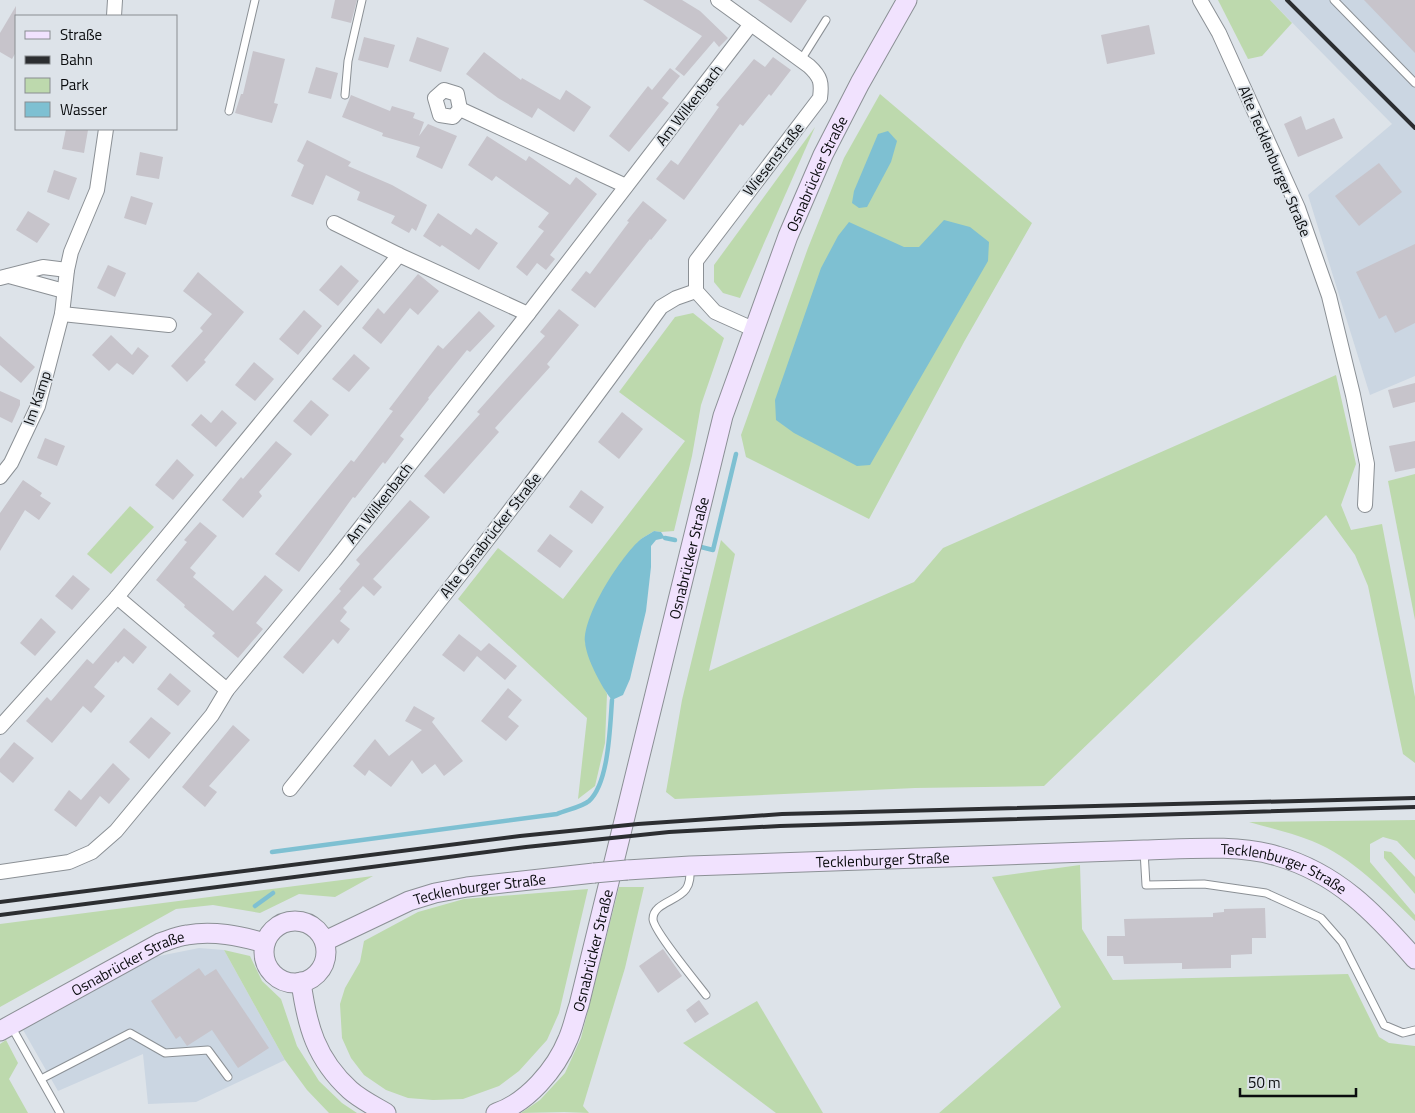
<svg xmlns="http://www.w3.org/2000/svg" width="1415" height="1113" font-family="'Titillium Web',sans-serif">
<style>
.built{fill:#cbd6e2}
.green{fill:#bdd9ad}
.water{fill:#7ec0d2}
.lines{fill:none;stroke-linecap:round;stroke-linejoin:round}
.stream{stroke:#7ec0d2;stroke-width:4.5}
.building{fill:#c7c4cb}
.lane-casing{stroke:#8b9095;stroke-width:9}
.street-casing{stroke:#8b9095;stroke-width:16}
.secondary-casing{stroke:#8b9095;stroke-width:21}
.lane{stroke:#fff;stroke-width:7}
.street{stroke:#fff;stroke-width:14}
.secondary{stroke:#f1e2fe;stroke-width:19}
.rail{stroke:#2c2e31;stroke-width:4}
.secondary-bridge-casing{stroke:#8b9095;stroke-width:21;stroke-linecap:butt}
.secondary-bridge{stroke:#f1e2fe;stroke-width:19}
.labels{text-anchor:middle;dominant-baseline:central;stroke-width:4;stroke-linejoin:round;paint-order:stroke}
.street-label{font-size:15px;fill:#0a0c0e;stroke:#dde3e9}
</style>
<rect width="100%" height="100%" fill="#dde3e9"/>
<!-- built -->
<g class="built">
<path d="M1270 0H1415V376L1370 395 1308 195 1392 124Z"/>
<path d="M199 948 224 950 285 1060 196 1102 148 1104 143 1054 58 1091 22 1028 149 958Z"/>
</g>
<!-- green -->
<g class="green">
<path d="M1218 0H1270L1292 23 1262 56 1248 59Z"/>
<path d="M880 94 1032 223 964 342 869 519 746 457 741 435 808 248 844 158Z"/>
<path d="M815 127 740 298 723 293 714 282V265Z"/>
<path d="M693 313 724 338 701 405 692 456 674 531 661 532 654 531 641 539 622 561 585 641 589 656 607 694 605 743 595 786 578 799 587 718 458 599 498 548 563 599 685 441 619 392 675 317Z"/>
<path d="M1336 375 1356 464 1341 505 1351 530 1382 524 1415 697V763L1403 754 1368 586 1355 555 1326 515 1044 786 915 788 675 799 666 792 682 700 721 540 735 554 709 671 914 582 943 548Z"/>
<path d="M1415 474V620L1388 481Z"/>
<path d="M130 506 154 527 111 574 87 554Z"/>
<path d="M1415 820V860L1397 841 1383 837 1370 844V862L1415 915V921C1384 891 1352 857 1312 841 1292 833 1270 828 1249 822Z"/>
<path d="M1384 851 1391 852 1415 877V894L1384 858Z"/>
<path d="M1080 865 1082 929 1113 980 1348 974 1379 1037 1389 1043 1415 1046V1113H939L1061 1007 992 877Z"/>
<path d="M373 876 335 897 299 894 260 913 213 905 176 909 0 1007V924Z"/>
<path d="M619 887H644L625 968 583 1106 589 1113 564 1112 521 1113 540 1100 565 1073 581 1038Z"/>
<path d="M588 889 559 1013 547 1040 519 1071 499 1086 463 1099 433 1100 408 1098 386 1090 364 1075 351 1058 342 1038 340 1004 345 988 360 962 364 941 418 912 464 899Z"/>
<path d="M224 950 250 956 262 981 281 999 297 1046 319 1081 342 1103 357 1113H329L307 1090 285 1060Z"/>
<path d="M757 1001 823 1113H776L683 1043Z"/>
<path d="M6 1040 18 1063 9 1079 28 1113H0V1044Z"/>
</g>
<!-- water -->
<g class="water">
<path d="M888 131 897 141 891 162 867 207 859 208 852 203 854 191 878 134Z"/>
<path d="M944 220 970 227 989 242 988 261 870 465 857 466 794 433 776 420 775 400 821 268 838 236 849 222 904 247H919Z"/>
<path d="M654 531 661 532 665 538 656 540 651 546V567L646 611 630 679 623 695 612 700C602 688 586 658 585 642 583 615 621 556 641 539 645 536 650 534 654 531Z"/>
</g>
<g class="lines">
<!-- stream -->
<g class="stream">
<path d="M665 538 675 540"/>
<path d="M701 547 713 550 736 454"/>
<path d="M272 852 557 814C566 810 582 807 589 801 609 783 610 726 612 700"/>
<path d="M255 906 273 893"/>
</g>
</g>
<!-- building -->
<g class="building">
<path d="M335 0H357L351 23 331 18Z"/>
<path d="M643 0H682L700 11 728 38 719 47 714 41 684 76 675 69 702 36Z"/>
<path d="M758 0H807L791 23Z"/>
<path d="M1364 0H1415V53Z"/>
<path d="M16 6V52L12 59 0 52V33Z"/>
<path d="M1149 25 1155 54 1107 64 1101 35Z"/>
<path d="M364 37 395 45 388 68 358 60Z"/>
<path d="M417 37 449 48 441 72 409 61Z"/>
<path d="M253 51 285 59 274 103 278 104 272 123 235 113 241 94H243Z"/>
<path d="M484 52 521 80 522 78 560 100 566 90 591 107 574 132 538 108 532 118 498 98 466 74Z"/>
<path d="M773 57 791 70 771 96 769 94 743 126 740 124 684 200 656 179 671 160 678 165 719 107 716 105 754 59 765 67Z"/>
<path d="M316 67 338 73 331 99 308 93Z"/>
<path d="M670 68 680 76 662 98 669 103 629 152 609 136 648 86 652 90Z"/>
<path d="M351 95 390 111 392 106 415 113 413 118 424 122 419 136 428 124 457 136 442 169 416 157 420 147 382 136 383 133 342 117Z"/>
<path d="M1301 116 1306 130 1334 118 1343 138 1298 157 1284 124Z"/>
<path d="M66 129 88 130 84 153 62 149Z"/>
<path d="M487 136 526 161 529 156 570 185 576 177 597 194 550 255 555 259 546 270 537 263 527 276 516 267 544 231 538 227 549 213 496 176 492 181 468 165Z"/>
<path d="M307 140 351 162 348 166 392 185 427 205 416 231 412 228 409 233 391 223 395 216 357 200 360 192 326 175 313 205 291 196 304 165 297 161Z"/>
<path d="M140 152 163 157 159 179 136 175Z"/>
<path d="M1379 163 1402 192 1359 226 1335 196Z"/>
<path d="M54 170 77 178 69 200 47 192Z"/>
<path d="M131 196 153 203 146 225 124 218Z"/>
<path d="M643 201 667 220 651 240 650 239 595 308 571 290 586 271 590 274 629 222 627 221Z"/>
<path d="M28 211 50 224 37 243 16 230Z"/>
<path d="M438 213 471 235 476 228 498 243 479 270 442 245 440 247 423 236Z"/>
<path d="M1415 244V323L1395 333 1386 315 1379 319 1356 272Z"/>
<path d="M108 265 126 273 115 297 97 288Z"/>
<path d="M341 265 359 281 338 306 319 290Z"/>
<path d="M198 272 244 312 204 360 206 362 187 382 171 366 203 331 200 328 212 314 183 291Z"/>
<path d="M418 274 439 291 418 315 410 308 381 344 362 328 378 308 384 314Z"/>
<path d="M559 309 579 325 547 364 550 367 495 428 499 432 444 494 424 476 480 414 477 412 545 336 540 332Z"/>
<path d="M304 310 322 326 298 355 279 339Z"/>
<path d="M479 311 495 326 470 352 467 350 428 398 429 399 400 436 404 439 385 464 383 462 355 498 353 497 299 572 275 554 351 460 354 462 393 411 389 409 438 345 443 349Z"/>
<path d="M111 335 132 355 138 347 149 356 133 375 117 363 109 371 92 355Z"/>
<path d="M0 336 35 367 21 383 0 365Z"/>
<path d="M354 354 370 368 349 392 332 379Z"/>
<path d="M254 362 274 379 255 401 235 385Z"/>
<path d="M1415 383V402L1393 408 1388 390Z"/>
<path d="M0 391 20 400V405L12 423 0 417Z"/>
<path d="M311 400 329 415 311 436 293 421Z"/>
<path d="M222 410 237 423 216 447 191 425 201 414 211 423Z"/>
<path d="M622 412 643 429 619 459 598 442Z"/>
<path d="M45 438 65 446 57 466 37 458Z"/>
<path d="M276 441 292 454 259 492 262 496 243 518 222 500 241 477 243 479Z"/>
<path d="M1415 441V468L1395 472 1389 446Z"/>
<path d="M177 459 194 475 173 500 155 485Z"/>
<path d="M23 480 42 493 40 496 51 503 39 520 25 510 0 551V513Z"/>
<path d="M581 490 604 507 592 524 569 507Z"/>
<path d="M410 500 430 517 373 579 382 587 374 596 363 586 343 608 347 612 340 621 350 629 338 644 333 639 303 674 283 657 341 591 339 589 360 564 356 560Z"/>
<path d="M200 522 217 536 190 568 196 573 193 577 233 611 265 575 283 590 256 623 263 629 238 658 212 636 215 633 184 607 185 605 156 580 187 542 184 540Z"/>
<path d="M550 534 573 551 560 568 537 551Z"/>
<path d="M73 575 90 589 72 610 55 596Z"/>
<path d="M41 618 56 632 35 656 20 643Z"/>
<path d="M124 628 147 647 133 664 124 656 118 663 116 661 94 687 105 696 91 713 83 706 52 743 26 721 47 697 51 701 87 659 93 664Z"/>
<path d="M459 634 481 651 489 643 517 666 505 680 477 656 464 672 442 655Z"/>
<path d="M170 673 191 691 178 706 157 689Z"/>
<path d="M508 688 522 700 508 717 519 726 506 741 481 721Z"/>
<path d="M414 706 435 718 432 722 463 761 444 776 435 764 422 774 412 760 391 787 369 770 365 776 353 766 375 739 389 756 422 730 405 721Z"/>
<path d="M151 717 171 733 149 759 129 742Z"/>
<path d="M233 725 250 740 209 786 217 792 205 807 182 787Z"/>
<path d="M14 742 34 758 13 783 0 772V759Z"/>
<path d="M113 763 130 779 109 804 100 796 76 827 54 810 69 790 81 800Z"/>
<path d="M1265 908 1266 938H1252V954L1231 955V968L1182 969V963L1124 964 1123 956H1107V936H1125L1124 919 1213 917V913L1224 912V909Z"/>
<path d="M663 949 682 976 658 993 639 966Z"/>
<path d="M199 968 205 976 216 969 269 1048 238 1068 212 1030 187 1046 180 1036 176 1039 151 1001Z"/>
<path d="M699 1000 709 1014 695 1023 686 1010Z"/>
</g>
<g class="lines">
<!-- lane casing -->
<g class="lane-casing">
<g id="lane">
<path d="M1334 0 1415 83"/>
<path d="M801 60 826 20"/>
<path d="M345 95 348 61 362 0"/>
<path d="M229 111 255 0"/>
<path d="M1144 851 1146 885 1204 884 1266 893 1321 918 1342 942 1384 1025 1403 1033 1415 1030"/>
<path d="M690 866C690 874 691 882 686 889 678 901 653 903 653 919 653 930 697 983 706 995"/>
<path d="M11 1026 60 1113"/>
<path d="M41 1079 130 1033 165 1053 208 1050 228 1077"/>
</g>
</g>
<!-- street casing -->
<g class="street-casing">
<g id="street">
<path d="M718 0 809 66C821 77 822 83 820 98L696 261V291L715 312 753 329"/>
<path d="M1200 0 1219 33 1298 208 1329 296 1353 395 1367 464 1365 505"/>
<path d="M114 16 115 0"/>
<path d="M460 109 453 117 440 115 435 98 444 90 457 94 460 109 626 186"/>
<path d="M334 223 399 255"/>
<path d="M9 276 64 291"/>
<path d="M0 278 43 267 67 270"/>
<path d="M62 314 169 325"/>
<path d="M0 477 11 463 38 406 62 314 67 270 71 252 97 190 106 129"/>
<path d="M117 597 227 690"/>
<path d="M0 727 117 597 399 255 528 314"/>
<path d="M290 789C417 631 543 472 661 307L676 298 696 291"/>
<path d="M0 872 69 862 92 852 116 831 212 715 227 690 335 560 528 314 751 24"/>
</g>
</g>
<!-- secondary casing -->
<g class="secondary-casing">
<g id="secondary">
<path id="s1" d="M627 870 690 866 1144 850C1185 849 1238 844 1277 856 1337 873 1375 913 1415 959"/>
<circle cx="295" cy="952" r="31"/>
<path id="s2" d="M325 941 409 901 435 893 467 887 594 873"/>
<path d="M301 982C307 1026 316 1059 350 1090 360 1099 374 1106 386 1113"/>
<path id="s3" d="M0 1031 160 943C169 940 178 936 187 935 213 930 240 936 265 943"/>
<path id="s4" d="M496 1113C527 1103 556 1069 568 1039 573 1028 575 1016 579 1005L723 416 788 236 823 155 860 83 907 0"/>
</g>
</g>
<!-- lane -->
<use href="#lane" class="lane"/>
<!-- street -->
<use href="#street" class="street"/>
<!-- secondary -->
<use href="#secondary" class="secondary"/>
<!-- rail -->
<g class="rail">
<path d="M1287 0 1415 128"/>
<path d="M0 902 520 836 638 824 782 814 1415 798"/>
<path d="M0 915 526 847 669 832 780 826 1415 807"/>
</g>
<!-- secondary-bridge casing -->
<g class="secondary-bridge-casing">
<path id="secondary-bridge" d="M594 873 627 870"/>
</g>
<!-- secondary-bridge -->
<use href="#secondary-bridge" class="secondary-bridge"/>
</g>
<g class="labels">
<!-- street labels -->
<g class="street-label">
<text transform="translate(689 105) rotate(-52)">Am Wilkenbach</text>
<text transform="translate(773 159) rotate(-52)">Wiesenstraße</text>
<text transform="translate(1275 161) rotate(67)">Alte Tecklenburger Straße</text>
<text stroke="none"><textPath href="#s4" startOffset="1008">Osnabrücker Straße</textPath></text>
<text transform="translate(37 398) rotate(-71)">Im Kamp</text>
<text transform="translate(379 503) rotate(-52)">Am Wilkenbach</text>
<text transform="translate(490 535) rotate(-52)">Alte Osnabrücker Straße</text>
<text stroke="none"><textPath href="#s4" startOffset="602">Osnabrücker Straße</textPath></text>
<text stroke="none"><textPath href="#s1" startOffset="256">Tecklenburger Straße</textPath></text>
<text stroke="none"><textPath href="#s1" startOffset="661">Tecklenburger Straße</textPath></text>
<text stroke="none"><textPath href="#s2" startOffset="165">Tecklenburger Straße</textPath></text>
<text stroke="none"><textPath href="#s4" startOffset="198">Osnabrücker Straße</textPath></text>
<text stroke="none"><textPath href="#s3" startOffset="145">Osnabrücker Straße</textPath></text>
</g>
</g>
<!-- legend -->
<rect x="15" y="15" width="162" height="115" fill="#dde3e9" stroke="#898d91"/>
<rect x="25" y="31" width="25" height="8" fill="#f1e2fe" stroke="#898d91"/>
<text x="60" y="40" font-size="15" fill="#0a0c0e">Straße</text>
<rect x="25" y="56" width="25" height="8" fill="#2c2e31" stroke="#898d91"/>
<text x="60" y="65" font-size="15" fill="#0a0c0e">Bahn</text>
<rect x="25" y="78" width="25" height="15" fill="#bdd9ad" stroke="#898d91"/>
<text x="60" y="90" font-size="15" fill="#0a0c0e">Park</text>
<rect x="25" y="102" width="25" height="15" fill="#7ec0d2" stroke="#898d91"/>
<text x="60" y="115" font-size="15" fill="#0a0c0e">Wasser</text>
<!-- scale -->
<path d="M1240 1088v8h116v-8" fill="none" stroke="#0a0c0e" stroke-width="2.5"/>
<text x="1248" y="1088" font-size="15" fill="#0a0c0e" stroke="#dde3e9" stroke-width="4" paint-order="stroke">50 m</text>
</svg>
